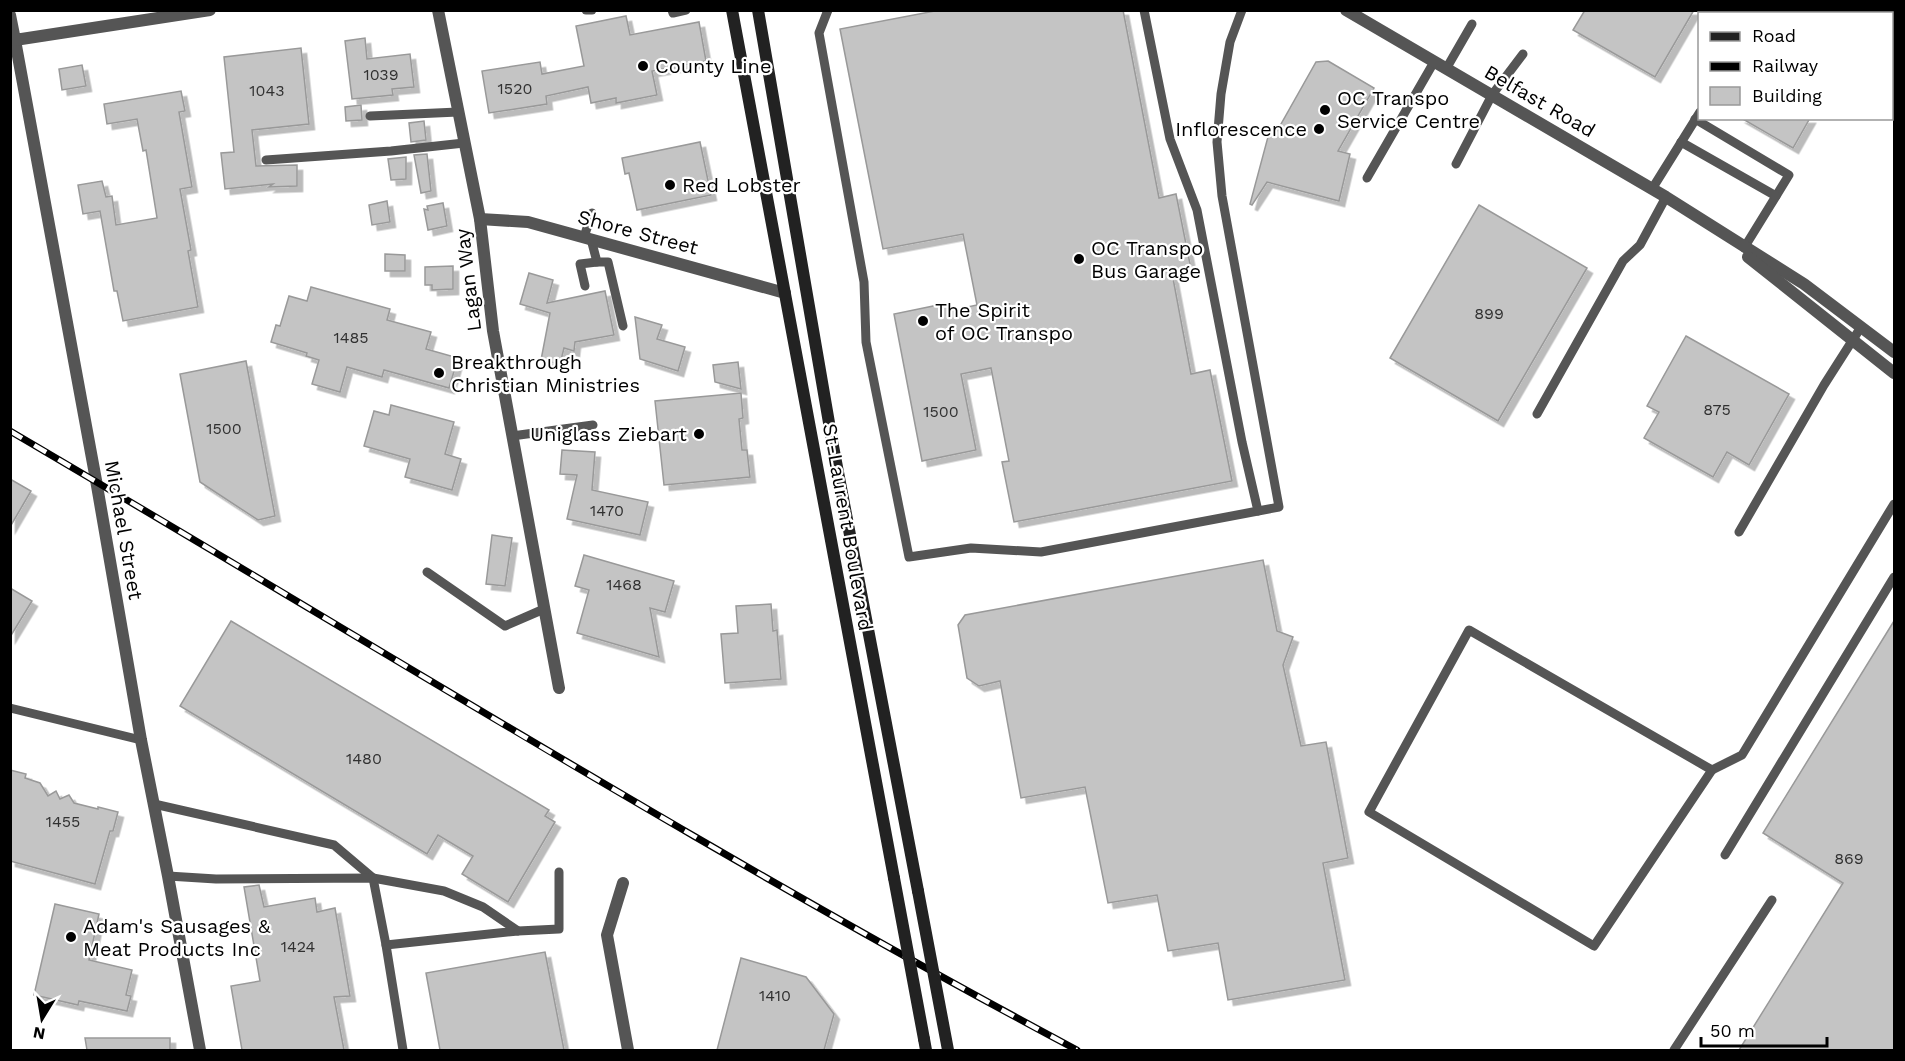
<svg xmlns="http://www.w3.org/2000/svg" width="1905" height="1061" font-family="'Work Sans',sans-serif">
<style>
.building{fill:#c4c4c4;stroke:#999;stroke-width:1.5;filter:url(#shadow)}
.lines{fill:none;stroke-linecap:round;stroke-linejoin:round}
.service{stroke:#555;stroke-width:9}
.minor{stroke:#555;stroke-width:12}
.tertiary{stroke:#555;stroke-width:12}
.secondary{stroke:#222;stroke-width:12}
.rail-casing{stroke:#000;stroke-width:7}
.rail{stroke:#fff;stroke-width:4.5;stroke-dasharray:14;stroke-linecap:butt}
.secondary-bridge{stroke:#222;stroke-width:12}
.poi-dot{fill:#000;stroke:#fff;stroke-width:2}
.labels{text-anchor:middle;dominant-baseline:central;stroke-width:4.5;stroke-linejoin:round;paint-order:stroke}
.number-label{font-size:16px;fill:#313131}
.poi-label{font-size:20px;fill:#000;stroke:#fff;text-anchor:start}
.street-label{font-size:20px;fill:#000;stroke:#fff}
</style>
<defs>
<filter id="shadow"><feDropShadow dx="5.5" dy="5.5" stdDeviation="0" flood-color="#0004"/></filter>
</defs>
<rect width="100%" height="100%" fill="#fff"/>
<!-- building -->
<g class="building">
<path d="M940 10H1123L1159 198 1176 194 1191 269 1172 273 1191 374 1210 370 1232 481 1014 522 1002 462 1009 461 991 368 961 374 976 450 922 461 894 314 948 303 949 311 977 305 963 234 883 249 840 29Z"/>
<path d="M1585 10H1694L1655 77 1573 30Z"/>
<path d="M626 16 630 35 699 22 706 61 652 71 657 95 616 103V98L591 103 588 87 546 96 547 104 489 113 482 71 540 62 542 74 584 66 576 26Z"/>
<path d="M365 38 367 59 410 54 414 87 392 89 393 95 352 99 345 41Z"/>
<path d="M301 48 309 124 252 130 256 166 297 165V186L269 187 273 184 225 189 221 153 234 152 224 57Z"/>
<path d="M1328 61 1374 88 1338 151 1350 154 1339 201 1267 182 1252 205 1250 204 1269 133 1277 131 1316 62Z"/>
<path d="M82 65 86 86 62 90 59 69Z"/>
<path d="M181 91 185 111 179 112 192 187 180 189 191 250 188 251 198 307 123 321 117 291H114L100 211 83 214 78 185 102 181 106 197 112 196 116 225 157 218 146 150 143 151 137 119 107 124 104 104Z"/>
<path d="M361 105 362 120 346 121 345 107Z"/>
<path d="M1741 118H1810L1793 148Z"/>
<path d="M424 121 426 140 411 142 409 123Z"/>
<path d="M700 142 711 195 637 210 629 173 625 174 622 158Z"/>
<path d="M427 154 431 191 421 193 414 155Z"/>
<path d="M406 157V179L391 180 388 159Z"/>
<path d="M387 201 390 222 372 225 369 205Z"/>
<path d="M443 203 447 226 428 230 424 209 428 210 427 206Z"/>
<path d="M1479 205 1587 268 1498 421 1390 358Z"/>
<path d="M385 254 405 255V271H385Z"/>
<path d="M453 266V289L432 290V285H425V267Z"/>
<path d="M529 273 553 280 547 303 605 291 614 335 575 342 574 351 564 348 560 364 541 360 550 313 520 304Z"/>
<path d="M311 287 390 309 387 320 431 332 426 349 458 358 449 388 384 370 382 377 347 367 340 392 312 384 319 360 306 356 307 353 271 342 276 325 280 326 289 296 307 301Z"/>
<path d="M635 317 662 325 657 339 685 347 678 371 640 359Z"/>
<path d="M1686 336 1789 394 1749 465 1727 452 1713 477 1644 438 1659 412 1647 406Z"/>
<path d="M246 361 275 516 258 520 200 482 180 374Z"/>
<path d="M738 362 741 389 715 382 713 365Z"/>
<path d="M741 393 743 418 739 419 742 450H747L750 477 664 485 655 401Z"/>
<path d="M391 405 454 422 445 454 461 459 452 490 405 477 410 459 364 446 374 411 389 415Z"/>
<path d="M562 450 595 452 592 490 648 502 640 535 567 519 577 475 560 474Z"/>
<path d="M10 479 31 491 10 527Z"/>
<path d="M492 535 512 538 505 586 486 584Z"/>
<path d="M584 555 674 581 665 612 650 608 659 657 577 633 589 590 575 586Z"/>
<path d="M1263 560 1277 631 1293 637 1283 665 1301 746 1326 742 1348 858 1323 863 1345 980 1228 1000 1218 943 1168 951 1157 895 1108 903 1085 787 1021 798 1000 681 979 686 967 678 958 625 965 615Z"/>
<path d="M10 588 32 601 10 637Z"/>
<path d="M771 604 773 631 777 630 781 679 725 683 721 634 738 633 736 606Z"/>
<path d="M231 621 549 810 545 816 555 822 508 902 462 874 473 856 438 835 427 854 180 706Z"/>
<path d="M1894 621V1050H1739L1843 883 1763 833Z"/>
<path d="M10 770 26 774 25 778 40 783 48 796 56 791 60 799 69 795 74 803 98 809V807L118 812 113 831H110L95 884 10 861Z"/>
<path d="M259 885 264 907 315 898 317 912 335 908 350 996 334 997 344 1050H242L231 986 260 981 244 887Z"/>
<path d="M55 904 99 914 89 960 132 970 126 995 131 996 127 1011 79 1001 78 1005 34 995Z"/>
<path d="M545 952 564 1050H440L426 973Z"/>
<path d="M741 958 806 977 834 1014 824 1050H717Z"/>
<path d="M85 1038H170V1050H87Z"/>
</g>
<g class="lines">
<!-- service -->
<g class="service">
<path d="M586 10H592"/>
<path d="M672 10 673 13 686 10"/>
<path d="M828 10 819 33 864 282 866 342 909 557 971 548 1041 552 1258 511 1242 442 1197 210 1170 139 1144 10"/>
<path d="M1242 10 1230 42 1221 94 1217 142 1222 196 1279 507 1258 511"/>
<path d="M1757 14 1758 10"/>
<path d="M1446 69 1472 24"/>
<path d="M370 116 458 112"/>
<path d="M1695 119 1789 175 1744 248"/>
<path d="M1681 142 1776 196"/>
<path d="M266 160 391 151 464 143"/>
<path d="M1456 164 1492 95 1523 54"/>
<path d="M1367 178 1434 62"/>
<path d="M1652 189 1700 112"/>
<path d="M584 237 592 213"/>
<path d="M591 239 597 262H608L623 326"/>
<path d="M585 286 580 264 597 262"/>
<path d="M1537 414 1623 261 1640 245 1666 197"/>
<path d="M512 436 593 425"/>
<path d="M1739 532 1824 385 1861 327"/>
<path d="M427 572 505 626 544 609"/>
<path d="M1469 630 1712 770 1594 946 1369 812Z"/>
<path d="M10 708 141 740"/>
<path d="M1712 770 1742 755 1894 504"/>
<path d="M154 804 334 845 373 878 386 945 403 1050"/>
<path d="M1725 855 1894 577"/>
<path d="M168 876 216 879 373 878 444 891 483 907 518 931 386 945"/>
<path d="M518 931 559 929V872"/>
<path d="M1674 1050 1772 900"/>
</g>
<!-- minor -->
<g class="minor">
<path d="M438 10 480 219 493 331 559 688"/>
<path d="M15 40 96 480 141 740 168 876 200 1050"/>
<path d="M480 219 528 222 785 293"/>
<path d="M623 883 607 935 628 1050"/>
</g>
<!-- tertiary -->
<g class="tertiary">
<path d="M1346 10 1666 197 1804 284 1894 352"/>
<path d="M10 15 15 40 210 10"/>
<path d="M1748 257 1894 373"/>
</g>
<!-- secondary -->
<g class="secondary">
<path d="M732 10 894 878"/>
<path d="M758 10 833 446 918 891"/>
<path d="M924 1039 926 1050"/>
</g>
<!-- rail casing -->
<g class="rail-casing">
<path id="rail" d="M10 431C365 639 714 857 1077 1050"/>
</g>
<!-- rail -->
<use href="#rail" class="rail"/>
<!-- secondary-bridge -->
<g class="secondary-bridge">
<path d="M894 878 924 1039"/>
<path d="M918 891 948 1050"/>
</g>
</g>
<!-- markers -->
<g class="poi-dot">
<circle cx="643" cy="66" r="6"/>
<circle cx="1325" cy="110" r="6"/>
<circle cx="1319" cy="129" r="6"/>
<circle cx="670" cy="185" r="6"/>
<circle cx="1079" cy="259" r="6"/>
<circle cx="923" cy="321" r="6"/>
<circle cx="439" cy="373" r="6"/>
<circle cx="699" cy="434" r="6"/>
<circle cx="71" cy="937" r="6"/>
</g>
<g class="labels">
<!-- number labels -->
<g class="number-label">
<text x="381" y="74">1039</text>
<text x="515" y="88">1520</text>
<text x="267" y="90">1043</text>
<text x="1489" y="313">899</text>
<text x="351" y="337">1485</text>
<text x="1717" y="409">875</text>
<text x="941" y="411">1500</text>
<text x="224" y="428">1500</text>
<text x="607" y="510">1470</text>
<text x="624" y="584">1468</text>
<text x="364" y="758">1480</text>
<text x="63" y="821">1455</text>
<text x="1849" y="858">869</text>
<text x="298" y="946">1424</text>
<text x="775" y="995">1410</text>
</g>
<!-- poi labels -->
<g class="poi-label">
<text x="655" y="66">County Line</text>
<text x="1337" y="98">OC Transpo<tspan x="1337" dy="23">Service Centre</tspan></text>
<text x="1307" y="129" text-anchor="end">Inflorescence</text>
<text x="682" y="185">Red Lobster</text>
<text x="1091" y="248">OC Transpo<tspan x="1091" dy="23">Bus Garage</tspan></text>
<text x="935" y="310">The Spirit<tspan x="935" dy="23">of OC Transpo</tspan></text>
<text x="451" y="362">Breakthrough<tspan x="451" dy="23">Christian Ministries</tspan></text>
<text x="687" y="434" text-anchor="end">Uniglass Ziebart</text>
<text x="83" y="926">Adam's Sausages &amp;<tspan x="83" dy="23">Meat Products Inc</tspan></text>
</g>
<!-- street labels -->
<g class="street-label">
<text transform="translate(1540 101) rotate(30)">Belfast Road</text>
<text transform="translate(638 232) rotate(15)">Shore Street</text>
<text transform="translate(468 280) rotate(-97)">Lagan Way</text>
<text transform="translate(848 527) rotate(80)">St-Laurent Boulevard</text>
<text transform="translate(124 530) rotate(80)">Michael Street</text>
</g>
</g>
<!-- border -->
<rect width="1905" height="1061" fill="none" stroke="#000000" stroke-width="24"/>
<!-- legend -->
<rect x="1698" y="12" width="195" height="108" fill="#ffffff" stroke="#999999" stroke-width="1.5"/>
<rect x="1710" y="32" width="30" height="9" fill="#222222" stroke="#999999" stroke-width="1.5"/>
<text x="1752" y="42" font-size="18" fill="#000000">Road</text>
<rect x="1710" y="62" width="30" height="9" fill="#000000" stroke="#999999" stroke-width="1.5"/>
<text x="1752" y="72" font-size="18" fill="#000000">Railway</text>
<rect x="1710" y="87" width="30" height="18" fill="#c4c4c4" stroke="#999999" stroke-width="1.5"/>
<text x="1752" y="102" font-size="18" fill="#000000">Building</text>
<!-- north arrow -->
<g transform="translate(42 1019) rotate(191)" stroke="#ffffff" stroke-width="4.5" paint-order="stroke">
<path d="M0-4.5L10 22L0 15L-10 22Z" fill="#000000"/>
<text y="-9" font-size="16" font-weight="bold" text-anchor="middle" fill="#000000">N</text>
</g>
<!-- scale -->
<path d="M1701 1037v9h126v-9" fill="none" stroke="#000000" stroke-width="3"/>
<text x="1710" y="1037" font-size="18" fill="#000000" stroke="#ffffff" stroke-width="4.5" paint-order="stroke">50 m</text>
</svg>
